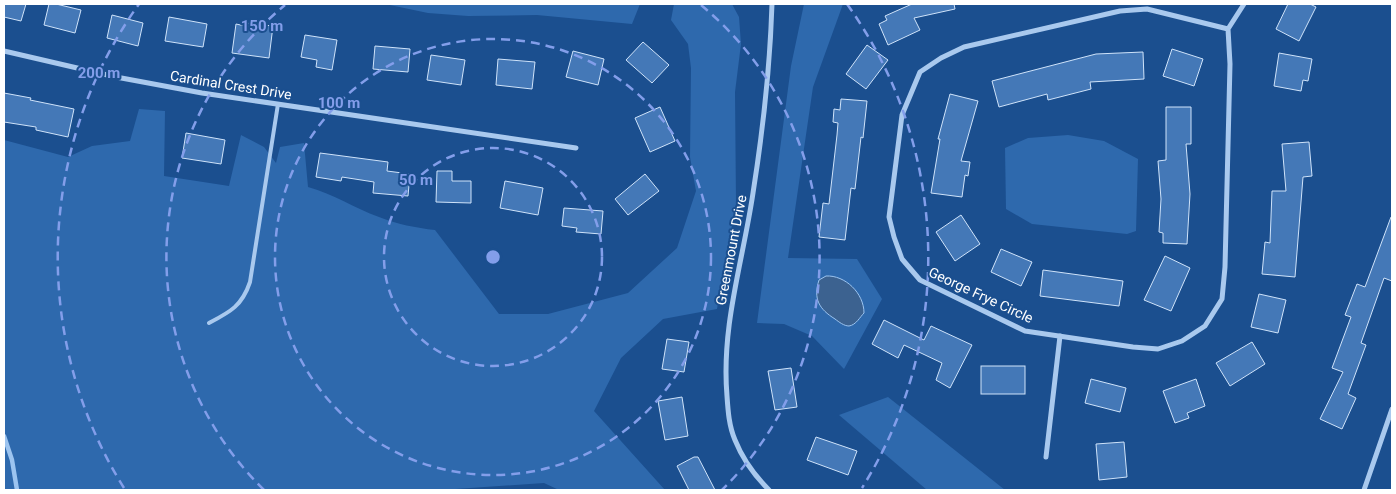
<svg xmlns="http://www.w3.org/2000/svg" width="1396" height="494" font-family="Roboto,sans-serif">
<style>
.green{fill:#2e69ad}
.water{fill:#3c6290;stroke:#9cc4f0}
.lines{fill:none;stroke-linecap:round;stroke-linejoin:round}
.stream{stroke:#9cc4f0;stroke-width:4.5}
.building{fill:#4478b7;stroke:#cfe3fa}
.service{stroke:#a9c9ee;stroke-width:4}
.minor{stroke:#a9c9ee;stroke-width:5}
.ring{fill:none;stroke:#839eea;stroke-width:2.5;stroke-dasharray:9 6}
.labels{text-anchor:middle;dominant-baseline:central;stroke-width:4;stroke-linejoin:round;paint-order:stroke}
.street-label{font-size:14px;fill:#fff;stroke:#1b4f8f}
.centre{fill:#839eea;stroke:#1b4f8f;stroke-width:2.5}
.ring-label{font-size:15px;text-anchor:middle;font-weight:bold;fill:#839eea;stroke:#1b4f8f;stroke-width:4;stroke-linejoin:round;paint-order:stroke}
</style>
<rect width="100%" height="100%" fill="#1b4f8f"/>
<!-- green -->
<g class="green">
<path d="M385 4H640L632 24 537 15 468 16 428 13Z"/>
<path d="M674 4H732L739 17 741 44 735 92 736 204 717 309 663 319 621 358 594 411 665 490H559L544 483 441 490H4V140L68 157 92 146 130 141 139 109 165 111 164 176 229 186 241 135 264 147 276 163 280 147 304 143 308 187C334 194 354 208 379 217 397 224 416 228 435 230L499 314H548L628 293 677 248 696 191 690 157 691 68 688 44 671 20Z"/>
<path d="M804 4H843L813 87 788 258 857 259 882 299 844 369 812 336 784 324 757 323 791 66Z"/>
<path d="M1068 135 1104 141 1138 159 1136 231 1127 234 1032 224 1006 209 1005 148 1028 138Z"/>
<path d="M888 397 1005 490H927L839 415Z"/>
</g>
<!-- water -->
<path class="water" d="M826 276C845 275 864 293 864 313 860 317 856 325 849 326 844 326 839 322 835 319 819 309 813 299 819 280Z"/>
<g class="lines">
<!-- stream -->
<path class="stream" d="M4 436 12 460 17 490"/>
</g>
<!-- building -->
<g class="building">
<path d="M4 4H26L21 21 4 17Z"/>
<path d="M49 4H56L81 10 75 33 44 25Z"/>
<path d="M912 4H954L955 9 914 18 920 30 888 45 879 24 887 20 885 16Z"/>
<path d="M1288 4H1310L1316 7 1299 41 1276 29Z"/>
<path d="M112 15 143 23 138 46 107 38Z"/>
<path d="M169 17 207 24 203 47 165 41Z"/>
<path d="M245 23 273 26 269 58 232 53 236 24 245 26Z"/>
<path d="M305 35 337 40 332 70 316 67 317 60 301 57Z"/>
<path d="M643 42 669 65 652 83 626 60Z"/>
<path d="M867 45 888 60 866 89 846 74Z"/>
<path d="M375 46 410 49 408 72 373 69Z"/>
<path d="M1172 49 1203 59 1194 86 1163 76Z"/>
<path d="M573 51 604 59 598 85 566 77Z"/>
<path d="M1143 52 1144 79 1090 82 1091 89 1048 100 1047 94 999 107 992 81 1096 54Z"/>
<path d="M1279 53 1312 59 1308 81 1303 80 1301 91 1274 86Z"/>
<path d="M431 55 465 60 461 85 427 80Z"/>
<path d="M498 59 535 62 532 89 496 85Z"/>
<path d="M4 93 31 98 30 100 74 109 68 137 36 130V127L4 122Z"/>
<path d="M950 94 978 101 961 161 970 162 968 176 965 175 962 197 931 193 940 139H938Z"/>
<path d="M841 99 867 101 863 138 861 137 855 189 851 188 845 240 819 237 823 203 829 204 837 135 838 123 833 122 834 109 840 110Z"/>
<path d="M660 107 675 141 650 152 635 118Z"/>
<path d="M1166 107H1191V144H1186L1190 194 1187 244 1163 243V233L1159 232 1161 199 1158 161 1166 160Z"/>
<path d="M186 133 225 140 221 164 182 158Z"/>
<path d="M1309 142 1312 176 1303 177 1295 277 1262 274 1265 242 1270 243 1272 191H1286L1282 144Z"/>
<path d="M320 153 388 162 387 171 410 174 408 196 373 193 374 182 342 177 341 181 316 177Z"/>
<path d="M437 171H452V181H471V203L436 202Z"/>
<path d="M645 174 659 191 628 215 615 199Z"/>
<path d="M505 181 543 188 538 215 500 208Z"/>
<path d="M564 208 603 211 601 234 576 232 577 228 562 226Z"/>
<path d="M961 215 980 244 955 261 936 232Z"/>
<path d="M1391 217 1392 218V281L1384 278 1361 343 1366 345 1348 394 1356 398 1342 429 1320 419 1343 372 1332 368 1351 317 1345 315 1357 284 1365 287Z"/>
<path d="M1001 249 1032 262 1021 286 991 272Z"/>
<path d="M1165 256 1190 268 1171 311 1144 300Z"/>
<path d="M1043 270 1123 281 1119 306 1040 296Z"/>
<path d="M1259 294 1286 300 1278 333 1251 327Z"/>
<path d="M884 320 924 340 931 326 972 345 950 388 936 380 942 363 904 345 898 358 872 344Z"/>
<path d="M667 339 689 342 684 372 662 369Z"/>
<path d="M1252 342 1265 364 1230 386 1216 363Z"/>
<rect x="981" y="366" width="44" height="28"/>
<path d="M791 368 797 407 775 410 768 371Z"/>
<path d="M1091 379 1126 388 1120 412 1085 403Z"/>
<path d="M1196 379 1205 406 1187 413 1189 418 1175 423 1163 391Z"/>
<path d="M682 397 688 436 665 440 658 401Z"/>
<path d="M816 437 857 451 848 475 807 460Z"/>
<path d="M1124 442 1127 477 1099 480 1096 444Z"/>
<path d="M694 457H698L715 490H689L677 466Z"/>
</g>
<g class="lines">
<!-- service -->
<path class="service" d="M209 323C230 312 242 306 250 282L278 104"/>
<!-- minor -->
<g class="minor">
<path d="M1228 29 1147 9 1120 11 964 47 941 58 920 72 902 115 889 217 894 237 902 259 920 280 1025 331 1133 347 1158 349 1182 341 1205 326 1222 299 1225 267 1230 64 1228 29 1244 4"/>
<path d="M4 51 116 77 202 93 576 148"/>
<path d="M1046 457 1060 336"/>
<path d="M769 490C754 475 743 460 735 440 729 426 728 411 727 396 721 326 743 261 753 193 763 130 770 67 772 4"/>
<path d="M1364 490 1392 409"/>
</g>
</g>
<!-- distance rings -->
<g class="ring">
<circle cx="493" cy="257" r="109"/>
<circle cx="493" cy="257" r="218"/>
<path d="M264 490A327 327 0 0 1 285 5M701 5A327 327 0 0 1 722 490"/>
<path d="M124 488A435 435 0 0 1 139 4M847 4A435 435 0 0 1 862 488"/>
</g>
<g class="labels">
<!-- street labels -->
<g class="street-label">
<text transform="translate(231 85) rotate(9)">Cardinal Crest Drive</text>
<text transform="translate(731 250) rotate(-79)">Greenmount Drive</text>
<text transform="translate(981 295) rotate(25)">George Frye Circle</text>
</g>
</g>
<circle cx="493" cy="257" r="8" class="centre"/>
<g class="ring-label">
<text x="262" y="31">150 m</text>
<text x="99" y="78">200 m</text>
<text x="339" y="108">100 m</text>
<text x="416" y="185">50 m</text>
</g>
<!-- border -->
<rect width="1396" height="494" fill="none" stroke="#ffffff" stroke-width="10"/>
</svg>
